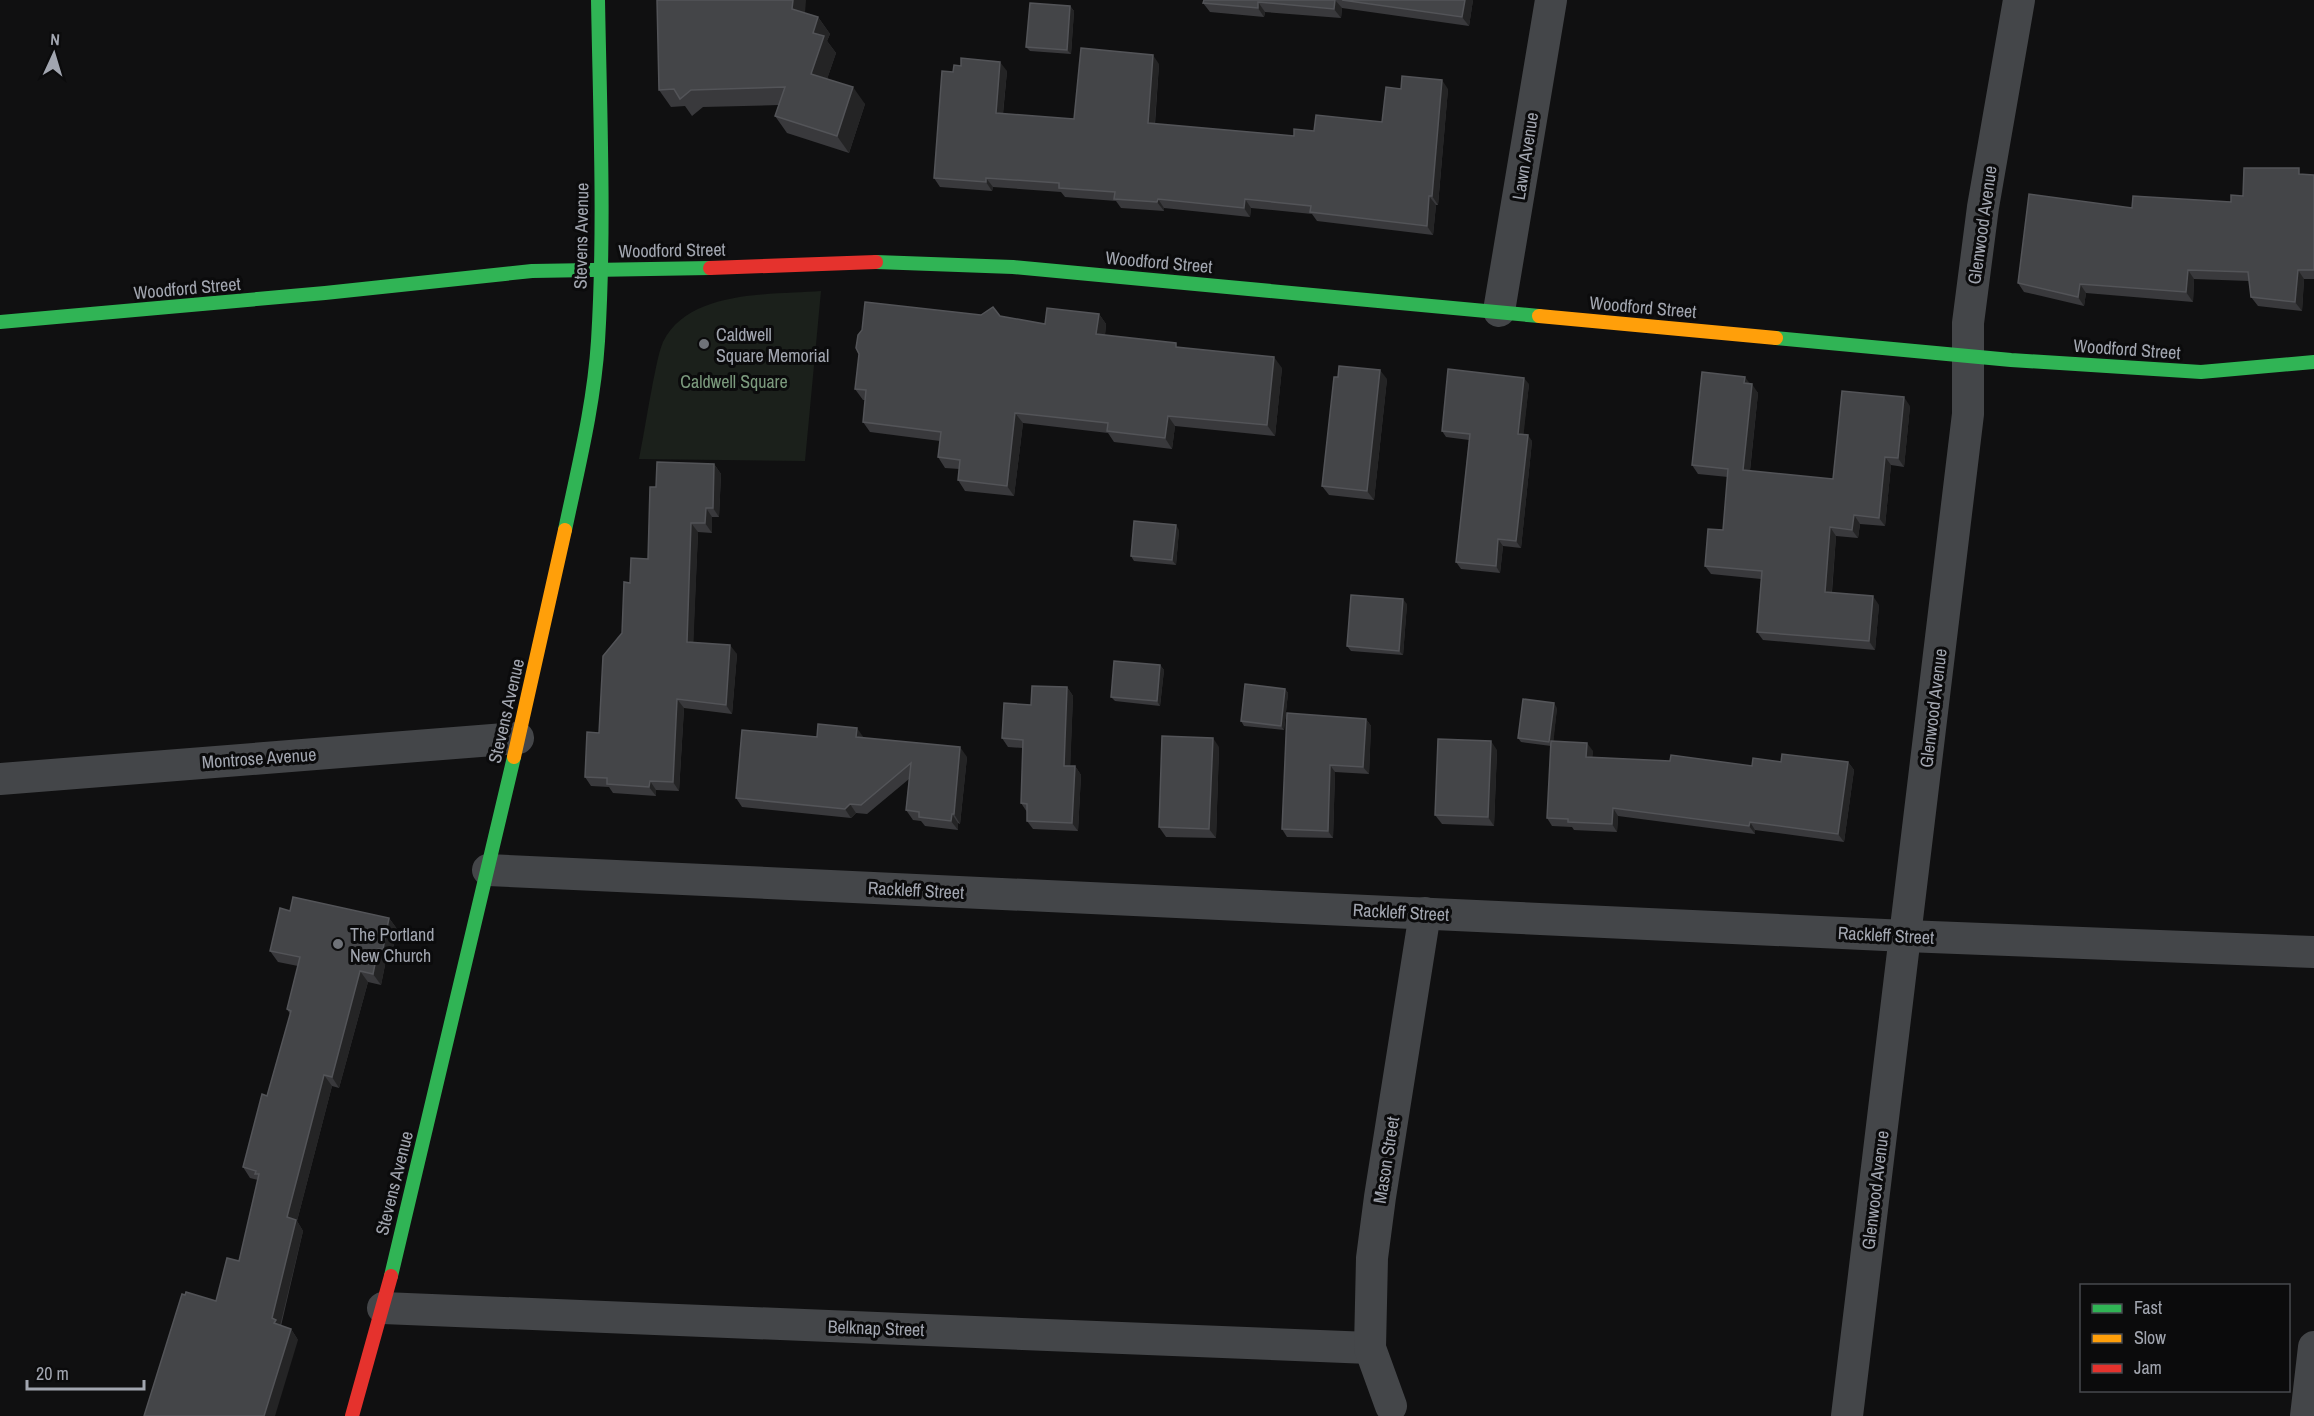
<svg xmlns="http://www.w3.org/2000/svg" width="2314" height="1416" font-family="'Archivo Narrow',sans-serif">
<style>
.green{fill:#1b201b}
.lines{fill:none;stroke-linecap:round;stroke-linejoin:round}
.street{stroke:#444649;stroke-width:32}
.fast{stroke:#30b455;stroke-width:14}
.slow{stroke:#ff9f0a;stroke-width:14}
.jam{stroke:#e5322d;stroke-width:14}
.wall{fill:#39393c}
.shaded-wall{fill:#242425}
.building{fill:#444548;stroke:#535458;stroke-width:1.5}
.poi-dot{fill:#6f7278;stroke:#0b0b0c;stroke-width:2}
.labels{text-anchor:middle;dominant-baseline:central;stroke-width:6;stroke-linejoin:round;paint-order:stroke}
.street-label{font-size:18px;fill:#a2a6b0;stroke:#0b0b0c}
.poi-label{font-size:18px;fill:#a2a6b0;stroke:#0b0b0c;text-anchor:start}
.park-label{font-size:18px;fill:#7b9a7d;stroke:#0b0b0c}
</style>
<rect width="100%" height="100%" fill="#101011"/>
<!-- green -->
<path class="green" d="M821 291 805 461 639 459C644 433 648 408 653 382 656 369 658 354 663 342 689 289 772 295 821 291Z"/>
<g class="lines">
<!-- street -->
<g class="street">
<path d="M1499 311 1551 0"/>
<path d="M0 779 518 738"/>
<path d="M488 870 1906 936 2314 952"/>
<path d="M383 1308 1370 1348"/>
<path d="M1391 1406 1370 1348 1372 1258 1380 1197 1425 913"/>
<path d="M1847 1416 1968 414V323L1983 207 2019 0"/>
<path d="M2306 1416 2314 1347"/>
</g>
<!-- fast -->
<g class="fast">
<path d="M876 262 1013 267 1539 316"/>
<path d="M0 322 325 293 532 271 710 268"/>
<path d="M1776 338 2011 360 2201 372 2314 362"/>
<path d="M565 530C578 468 594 405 598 341 605 228 600 114 598 0"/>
<path d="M391 1276 514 757"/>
</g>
<!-- slow -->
<g class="slow">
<path d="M1539 316 1776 338"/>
<path d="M514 757 565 530"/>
</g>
<!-- jam -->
<g class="jam">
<path d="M710 268 876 262"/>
<path d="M352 1416 391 1276"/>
</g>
</g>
<!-- wall -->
<g class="wall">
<path d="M1204 0H1473L1469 26 1342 8 1341 18 1265 12 1264 17 1210 12 1203 3Z"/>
<path d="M1070 6 1074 11 1071 54 1030 51 1026 47Z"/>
<path d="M805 13 818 17 830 34 827 41 836 53 827 79 865 104 849 153 787 133 775 116 779 105 703 107 692 116 685 106 671 107 659 90Z"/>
<path d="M1159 64 1155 124 1294 136 1314 131 1382 122 1401 89H1448L1438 205H1436L1433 235 1317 221 1312 214 1251 208 1250 217 1164 208V211L1121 208 1116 201 1065 197 1061 192 993 187 992 191 940 187 934 178 953 72 961 66 1007 71 1003 114 1074 119Z"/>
<path d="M2303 174 2314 175V279H2304L2302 311 2258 306 2251 297 2249 281 2194 279 2193 302 2086 293 2084 306 2024 292 2018 283 2132 208 2231 202 2243 196Z"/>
<path d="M1099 314 1106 324 1105 335 1179 347 1282 368 1275 436 1175 426 1172 449 1114 442 1108 433 1023 423 1014 496 965 491 958 480 959 469 945 468 938 457 940 441 870 432 863 422 865 400H863L855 389 981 315 1000 316 1045 324Z"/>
<path d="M1387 379 1374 500 1329 495 1322 486Z"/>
<path d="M1529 384 1523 434 1532 441 1521 548 1503 546 1500 573 1461 569 1456 562 1469 440 1446 437 1442 431Z"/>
<path d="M1750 384 1758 393 1750 471 1833 479 1910 406 1904 467 1891 465 1885 526 1860 524 1858 538 1836 536 1832 592 1879 605 1875 650 1763 640 1757 632 1761 579 1711 574 1705 566 1723 530 1728 477 1698 474 1692 465Z"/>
<path d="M714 464 721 474 719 517H712V533L698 532 693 643 737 654 732 714 684 708 679 791 656 790V796L613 793 609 787 591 786 585 777 599 733 622 633 630 583 648 559 656 487Z"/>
<path d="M1179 530 1176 565 1134 561 1131 556Z"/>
<path d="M1407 604 1403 655 1351 651 1347 646Z"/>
<path d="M1160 665 1164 670 1160 706 1115 701 1111 697Z"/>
<path d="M1067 687 1073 696 1070 766H1075L1081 775 1078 831 1033 829 1027 821V812L1021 803 1023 748 1008 747 1002 738 1031 705Z"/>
<path d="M1285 689 1288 693 1284 730 1244 726 1241 721Z"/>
<path d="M1557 708 1553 741 1593 751 1592 757 1752 766 1781 762H1848L1854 770 1844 842 1755 830V834L1618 816 1617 832 1574 830 1572 827 1552 826 1547 818 1551 746 1521 742 1518 738Z"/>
<path d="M1366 719 1371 726 1369 774 1335 772 1333 838 1287 837 1282 829Z"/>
<path d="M817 737 864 738 967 757 960 824 958 823V830L925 826 921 821 913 820 906 810 909 779 867 814 856 813 851 818 742 807 736 798Z"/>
<path d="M1219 747 1216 838 1166 837 1159 827Z"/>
<path d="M1497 750 1494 826 1442 824 1435 815Z"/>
<path d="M290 911 389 918 397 929 391 960H386L381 985 368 982 339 1088 332 1086 297 1221 303 1231 281 1326 291 1329 298 1340 216 1301 239 1261 258 1180 250 1178 243 1167 267 1096 290 1014 287 1009 298 966 278 962 270 951Z"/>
</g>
<!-- shaded-wall -->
<g class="shaded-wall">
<path d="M793 0H806L804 26 792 9Z"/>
<path d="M1335 0 1342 8 1341 18 1334 9Z"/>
<path d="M1465 0H1473L1469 26 1462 17Z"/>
<path d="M1258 2 1265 12 1264 17 1258 8Z"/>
<path d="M1070 6 1074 11 1071 54 1067 50Z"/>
<path d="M818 17 830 34 827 41 836 53 823 91 811 74 813 33Z"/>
<path d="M1153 55 1159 64 1154 132 1148 123Z"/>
<path d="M1000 62 1007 71 1002 122 996 113Z"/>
<path d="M1442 80 1448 89 1438 205 1432 196Z"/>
<path d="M853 87 865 104 849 153 837 136Z"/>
<path d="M986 178 993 187 992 191 986 182Z"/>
<path d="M1429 196 1436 205 1433 235 1427 226Z"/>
<path d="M1158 199 1164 208V211L1157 202Z"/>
<path d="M1245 199 1251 208 1250 217 1244 208Z"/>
<path d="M2188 270 2194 279 2193 302 2186 292Z"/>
<path d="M2298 270 2304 279 2302 311 2295 302Z"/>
<path d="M2080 284 2086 293 2084 306 2078 297Z"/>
<path d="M1099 314 1106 324 1104 344 1096 334Z"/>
<path d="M1274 357 1282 368 1275 436 1267 425Z"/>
<path d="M1380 370 1387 379 1374 500 1367 491Z"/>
<path d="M1745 377 1751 385 1744 383Z"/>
<path d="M1524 378 1529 384 1523 440 1518 434Z"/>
<path d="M1752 384 1758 393 1749 479 1743 470Z"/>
<path d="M1904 397 1910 406 1904 467 1898 458Z"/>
<path d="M1015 413 1023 423 1014 496 1007 486Z"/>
<path d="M1168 416 1175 426 1172 449 1165 438Z"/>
<path d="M1528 435 1532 441 1521 548 1516 541Z"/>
<path d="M1885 457 1891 465 1885 526 1879 518Z"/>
<path d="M714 464 721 474 719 517 713 508Z"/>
<path d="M706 508 712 517V533L705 523Z"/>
<path d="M1854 515 1860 524 1858 538 1852 530Z"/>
<path d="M691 523 698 532 693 652 687 642Z"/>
<path d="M1176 525 1179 530 1176 565 1172 560Z"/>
<path d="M1830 527 1836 536 1831 600 1825 592Z"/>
<path d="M1498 539 1503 546 1500 573 1496 566Z"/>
<path d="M1873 596 1879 605 1875 650 1869 641Z"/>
<path d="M1403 599 1407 604 1403 655 1399 651Z"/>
<path d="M730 645 737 654 732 714 726 705Z"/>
<path d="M1160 665 1164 670 1160 706 1157 701Z"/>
<path d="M1067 687 1073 696 1070 775 1064 766Z"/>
<path d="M1285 689 1288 693 1284 730 1281 726Z"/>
<path d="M677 699 684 708 679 791 673 782Z"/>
<path d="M1554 703 1557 708 1553 746 1549 742Z"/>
<path d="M1366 719 1371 726 1369 774 1363 767Z"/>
<path d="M857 728 864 738 856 737Z"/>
<path d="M1213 738 1219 747 1216 838 1209 829Z"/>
<path d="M1491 741 1497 750 1494 826 1488 817Z"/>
<path d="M1587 743 1593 751 1592 765 1586 757Z"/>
<path d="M960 747 967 757 960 824 954 814Z"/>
<path d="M1848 762 1854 770 1844 842 1838 834Z"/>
<path d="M1330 765 1335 772 1333 838 1328 831Z"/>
<path d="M1075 766 1081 775 1078 831 1072 823Z"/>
<path d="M650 781 656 790V796L649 787Z"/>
<path d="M850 804 856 813 851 818 845 809Z"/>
<path d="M1613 808 1618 816 1617 832 1612 824Z"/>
<path d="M952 814 958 823V830L951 821Z"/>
<path d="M1750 822 1755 830V834L1749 826Z"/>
<path d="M389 918 397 929 391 960 383 949Z"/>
<path d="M378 949 386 960 381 985 373 974Z"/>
<path d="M360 971 368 982 339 1088 332 1077Z"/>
<path d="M324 1075 332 1086 297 1221 303 1231 280 1326 282 1334 272 1318 287 1217Z"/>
<path d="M291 1329 298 1340 275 1416H264Z"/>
</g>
<!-- building -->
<g class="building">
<path d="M657 0H793L792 9 818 17 813 33 824 36 811 74 853 87 837 136 775 116 785 87 691 90 680 99 674 89 659 90Z"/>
<path d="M1204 0H1335L1334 9 1258 2V8L1203 3Z"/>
<path d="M1342 0H1465L1462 17Z"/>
<path d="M1030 3 1070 6 1067 50 1026 47Z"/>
<path d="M1081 48 1153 55 1148 123 1294 136V129L1314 131 1316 115 1382 122 1386 87 1401 89 1402 76 1442 80 1432 196H1429L1427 226 1310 212 1311 206 1245 199 1244 208 1158 199 1157 202 1114 199 1115 192 1059 188V183L986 178V182L934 178 942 71 953 72 954 65 961 66V58L1000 62 996 113 1074 119Z"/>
<path d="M2244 168H2299V174L2314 175V270H2298L2295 302 2251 297 2248 272 2188 270 2186 292 2080 284 2078 297 2018 283 2029 194 2132 208 2133 196 2231 202V195L2243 196Z"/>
<path d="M865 302 981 315 993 307 1000 316 1045 324 1047 308 1099 314 1096 334 1176 343V347L1274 357 1267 425 1168 416 1165 438 1107 431 1108 423 1015 413 1007 486 958 480 960 460 938 457 941 432 863 422 866 390 855 389 859 354 856 348 858 335 862 330Z"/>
<path d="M1339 366 1380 370 1367 491 1322 486 1334 377H1338Z"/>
<path d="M1448 369 1524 378 1518 434 1528 435 1516 541 1498 539 1496 566 1456 562 1470 434 1442 431Z"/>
<path d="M1702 372 1745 377 1744 383 1752 384 1743 470 1833 479 1842 391 1904 397 1898 458 1885 457 1879 518 1854 515 1852 530 1830 527 1825 592 1873 596 1869 641 1757 632 1762 571 1705 566 1708 529 1723 530 1728 469 1692 465Z"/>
<path d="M657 462 714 464 713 508H706L705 523H691L687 642 730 645 726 705 677 699 673 782 650 781 649 787 607 784V778L585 777 587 732 599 733 603 656 622 633 624 582 630 583 631 558 648 559 650 487H656Z"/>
<path d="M1134 521 1176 525 1172 560 1131 556Z"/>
<path d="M1351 595 1403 599 1399 651 1347 646Z"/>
<path d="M1114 661 1160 665 1157 701 1111 697Z"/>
<path d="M1245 684 1285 689 1281 726 1241 721Z"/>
<path d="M1032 686 1067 687 1064 766H1075L1072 823 1027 821V804L1021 803 1023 740 1002 738 1004 703 1031 705Z"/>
<path d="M1523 699 1554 703 1549 742 1518 738Z"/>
<path d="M1287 713 1366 719 1363 767 1330 765 1328 831 1282 829Z"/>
<path d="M818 724 857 728 856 737 960 747 954 814H952L951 821 919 817V812L906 810 911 763 861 805 850 804 845 809 736 798 742 730 817 737Z"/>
<path d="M1162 736 1213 738 1209 829 1159 827Z"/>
<path d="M1438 739 1491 741 1488 817 1435 815Z"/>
<path d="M1551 741 1587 743 1586 757 1670 761 1671 755 1752 766 1753 758 1781 762 1782 754 1848 762 1838 834 1750 822 1749 826 1613 808 1612 824 1568 822V819L1547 818Z"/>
<path d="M293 897 389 918 383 949H378L373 974 360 971 332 1077 324 1075 287 1217 296 1220 272 1318 276 1320 274 1323 291 1329 264 1416H144L182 1294 185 1295 186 1292 216 1301 227 1258 239 1261 259 1174H255L256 1171 243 1167 262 1094 267 1096 291 1011 287 1009 300 957 270 951 280 908 290 911Z"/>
</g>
<!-- markers -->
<g class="poi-dot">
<circle cx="704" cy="344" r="6"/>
<circle cx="338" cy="944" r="6"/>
</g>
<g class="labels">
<!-- street labels -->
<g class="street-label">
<text transform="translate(1525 156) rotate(-81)">Lawn Avenue</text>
<text transform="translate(1982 225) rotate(-82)">Glenwood Avenue</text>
<text transform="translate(581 236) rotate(-89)">Stevens Avenue</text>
<text transform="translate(672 250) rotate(-1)">Woodford Street</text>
<text transform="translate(1159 262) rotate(5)">Woodford Street</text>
<text transform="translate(187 288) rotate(-5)">Woodford Street</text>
<text transform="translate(1643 307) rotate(5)">Woodford Street</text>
<text transform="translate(2127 349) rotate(4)">Woodford Street</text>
<text transform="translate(1933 708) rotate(-83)">Glenwood Avenue</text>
<text transform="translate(506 711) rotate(-77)">Stevens Avenue</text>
<text transform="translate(259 758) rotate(-4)">Montrose Avenue</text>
<text transform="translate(916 890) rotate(3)">Rackleff Street</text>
<text transform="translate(1401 912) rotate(3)">Rackleff Street</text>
<text transform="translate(1886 935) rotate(3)">Rackleff Street</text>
<text transform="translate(1386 1160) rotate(-81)">Mason Street</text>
<text transform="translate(394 1183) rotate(-76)">Stevens Avenue</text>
<text transform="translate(1875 1190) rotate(-83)">Glenwood Avenue</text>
<text transform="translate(876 1328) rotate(2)">Belknap Street</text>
</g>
<!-- poi labels -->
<g class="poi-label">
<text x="716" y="334">Caldwell<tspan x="716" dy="21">Square Memorial</tspan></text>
<text x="350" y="934">The Portland<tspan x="350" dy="21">New Church</tspan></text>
</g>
<!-- park labels -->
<g class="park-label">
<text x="734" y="381">Caldwell Square</text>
</g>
</g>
<!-- legend -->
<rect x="2080" y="1284" width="210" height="108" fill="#0b0b0c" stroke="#47494e" stroke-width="1.5"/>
<rect x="2092" y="1304" width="30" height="9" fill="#30b455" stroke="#47494e" stroke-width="1.5"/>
<text x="2134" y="1314" font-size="18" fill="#a2a6b0">Fast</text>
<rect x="2092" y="1334" width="30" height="9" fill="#ff9f0a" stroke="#47494e" stroke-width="1.5"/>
<text x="2134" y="1344" font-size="18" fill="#a2a6b0">Slow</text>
<rect x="2092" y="1364" width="30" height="9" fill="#e5322d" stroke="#47494e" stroke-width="1.5"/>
<text x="2134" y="1374" font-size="18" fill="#a2a6b0">Jam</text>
<!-- north arrow -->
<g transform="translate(54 54) rotate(4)" stroke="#0b0b0c" stroke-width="4.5" paint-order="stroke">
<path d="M0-4.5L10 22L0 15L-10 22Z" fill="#a2a6b0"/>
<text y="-9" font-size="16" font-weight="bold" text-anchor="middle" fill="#a2a6b0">N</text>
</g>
<!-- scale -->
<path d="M27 1380v9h117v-9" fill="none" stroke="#a2a6b0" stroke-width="3"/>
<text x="36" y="1380" font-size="18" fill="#a2a6b0" stroke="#0b0b0c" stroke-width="4.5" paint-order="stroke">20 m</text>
</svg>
